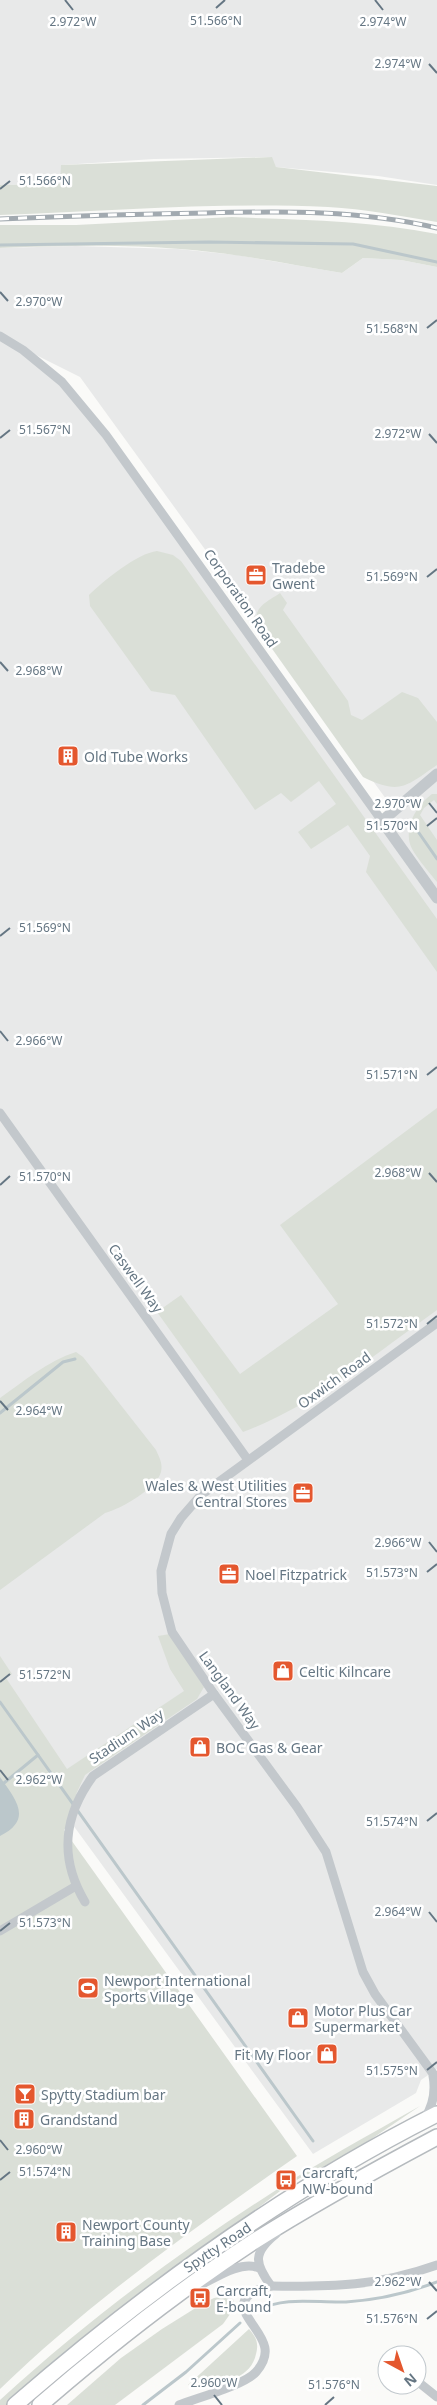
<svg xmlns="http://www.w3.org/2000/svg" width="437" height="2405" font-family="'Noto Sans',sans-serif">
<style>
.built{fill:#e8e9e9;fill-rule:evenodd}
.green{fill:#dadfd7}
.water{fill:#bbc7cb}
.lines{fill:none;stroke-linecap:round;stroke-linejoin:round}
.stream{stroke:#bbc7cb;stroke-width:3}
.primary-casing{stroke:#b5babe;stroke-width:18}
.minor{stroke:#c3c8cc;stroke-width:9}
.tertiary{stroke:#c3c8cc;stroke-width:11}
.primary{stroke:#fff;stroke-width:15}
.rail-casing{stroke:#a2aab0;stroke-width:5}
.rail{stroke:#fff;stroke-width:3;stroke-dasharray:9;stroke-linecap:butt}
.ticks{fill:none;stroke:#657683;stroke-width:2}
.labels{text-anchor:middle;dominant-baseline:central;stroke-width:5;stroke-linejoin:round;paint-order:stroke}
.poi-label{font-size:14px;fill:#657683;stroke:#fff;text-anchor:start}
.street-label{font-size:14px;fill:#657683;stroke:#fff}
.ticks-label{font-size:12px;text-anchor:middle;fill:#657683;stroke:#fff;stroke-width:5;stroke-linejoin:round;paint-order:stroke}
</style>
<rect width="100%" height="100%" fill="#fafaf8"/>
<!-- built -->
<g class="built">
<path d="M0 0H437V185L378 176 276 167 271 157 154 159 62 165 60 184 0 185Z"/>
<path d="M76 246 178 249 237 255 342 273 363 258 401 260 437 267V2069L421 2080 416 2093 313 2154 0 1725V248ZM14 344 80 377 394 810 382 821 62 382Z"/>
</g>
<!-- green -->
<g class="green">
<path d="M272 157 276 167 437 186V222C401 216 364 209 328 207 219 202 109 211 0 215V185L60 184 61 165Z"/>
<path d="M232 217C301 220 369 220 437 234V267L401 260 363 258 342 273C288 264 234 253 180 249 120 244 60 246 0 248V225H76Z"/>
<path d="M157 551 173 555 181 561 437 919V972L366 872 370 856 348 825 311 849 298 832 336 804 319 781 291 802 281 793 255 810 175 695 151 691 90 606 89 595C103 581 138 553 157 551Z"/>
<path d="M280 593 287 603 283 610 348 701 351 715 362 720 402 692 418 698 437 722V765C405 787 400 795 363 777L258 629C252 607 264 604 280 593Z"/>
<path d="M432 794H437V804L434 800 424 808 420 815 437 840V882C430 873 413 854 410 844 405 825 417 805 432 794Z"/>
<path d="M437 1108V1310C375 1354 315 1405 243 1432L157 1312 181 1295 240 1374 338 1304 280 1225Z"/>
<path d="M76 1352 83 1357 156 1450C159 1457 163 1463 161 1472 157 1488 121 1509 105 1513L0 1590V1398C24 1381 48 1361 76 1352Z"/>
<path d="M170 1634 204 1687 197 1699 85 1775 77 1792 66 1827 64 1830 297 2156C194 2228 91 2301 0 2389V1656L12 1674 6 1678 67 1769 184 1691 170 1669 158 1636Z"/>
<path d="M420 2106 336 2163 300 2178 284 2188 40 2376 7 2405H0V2400C83 2324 172 2257 267 2196 317 2163 369 2135 420 2106Z"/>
<path d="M226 2296 233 2299 235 2307 223 2324 115 2405H67L121 2358 162 2329 202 2304 214 2298Z"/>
<path d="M249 2329C256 2337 259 2343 256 2354 251 2378 226 2381 207 2388L200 2389 188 2385Z"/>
</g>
<!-- water -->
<path class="water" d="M0 1777C15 1799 34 1819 0 1836Z"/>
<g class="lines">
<!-- stream -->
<g class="stream">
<path d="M0 245 209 242 353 244 437 262"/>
<path d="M419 833 437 859"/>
<path d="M0 1413 63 1362 75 1359"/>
<path d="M0 1702 38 1755 4 1783"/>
<path d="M38 1755 313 2141"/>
<path d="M258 2310C286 2296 315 2303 346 2302 376 2300 408 2293 437 2282"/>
<path d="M143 2405 186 2372 240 2323"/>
</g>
<!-- primary casing -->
<g class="primary-casing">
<g id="primary">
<path d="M15 2405C144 2293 284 2191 437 2114"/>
<path d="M40 2405C107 2347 178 2291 253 2242 313 2204 375 2170 437 2137"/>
</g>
</g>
<!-- minor -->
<g class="minor">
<path d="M0 336 23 350 62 382 106 435 382 821"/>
<path d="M0 1113 248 1460"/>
<path d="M437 1323 201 1495 181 1518 171 1534 161 1571 162 1593 172 1632 214 1694 297 1807 326 1852 363 1972 375 1994 437 2079"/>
<path d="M85 1902C59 1858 63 1817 93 1776L214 1694"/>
<path d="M0 1931 76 1886"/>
<path d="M425 2118C433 2105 436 2092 433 2076"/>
<path d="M199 2286C215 2278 241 2260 259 2268"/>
<path d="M271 2286C333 2287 378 2286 437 2265"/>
<path d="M417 2381 437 2397"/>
<path d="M179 2405C197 2398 245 2385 256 2372 277 2348 257 2334 246 2314 236 2297 258 2288 271 2286 255 2264 252 2253 276 2234"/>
</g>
<!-- tertiary -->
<path class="tertiary" d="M437 774 382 821 437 898"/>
<!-- primary -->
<use href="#primary" class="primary"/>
<!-- rail casing -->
<g class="rail-casing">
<path id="rail" d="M0 219C69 216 137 214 206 213 283 211 361 210 437 228"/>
</g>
<!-- rail -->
<use href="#rail" class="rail"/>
</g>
<!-- ticks -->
<path class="ticks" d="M65 0 73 10M375 0 383 10M216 8 225 0M429 64 437 73M0 189 10 181M0 292 8 301M427 328 437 320M429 434 437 443M0 438 10 430M427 577 437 569M0 662 8 671M429 803 437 813M427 826 437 818M0 936 10 928M0 1031 8 1041M427 1075 437 1067M429 1173 437 1182M0 1185 10 1176M427 1324 437 1316M0 1401 8 1410M429 1542 437 1552M427 1572 437 1564M0 1682 10 1674M0 1770 8 1780M427 1821 437 1813M429 1912 437 1922M0 1931 10 1923M427 2070 437 2062M0 2140 8 2150M0 2180 10 2172M429 2282 437 2291M427 2319 437 2311M214 2395 222 2405M325 2405 334 2397"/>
<!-- icons -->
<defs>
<g id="office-square" transform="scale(1.125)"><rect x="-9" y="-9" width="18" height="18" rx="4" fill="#e4572e" stroke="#fff"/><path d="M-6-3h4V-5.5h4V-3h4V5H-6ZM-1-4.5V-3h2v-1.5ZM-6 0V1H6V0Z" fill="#fff"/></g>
<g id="building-square" transform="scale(1.125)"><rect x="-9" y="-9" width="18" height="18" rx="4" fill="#e4572e" stroke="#fff"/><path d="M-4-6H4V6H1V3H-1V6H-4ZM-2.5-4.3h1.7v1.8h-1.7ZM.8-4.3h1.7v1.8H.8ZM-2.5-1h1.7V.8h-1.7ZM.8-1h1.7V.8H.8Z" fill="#fff"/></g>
<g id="shop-square" transform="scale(1.125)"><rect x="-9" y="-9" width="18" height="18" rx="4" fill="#e4572e" stroke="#fff"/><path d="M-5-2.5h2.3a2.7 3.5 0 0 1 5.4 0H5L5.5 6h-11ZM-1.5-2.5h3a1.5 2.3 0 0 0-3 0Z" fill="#fff"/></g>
<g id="stadium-square" transform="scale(1.125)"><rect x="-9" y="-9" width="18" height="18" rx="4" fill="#e4572e" stroke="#fff"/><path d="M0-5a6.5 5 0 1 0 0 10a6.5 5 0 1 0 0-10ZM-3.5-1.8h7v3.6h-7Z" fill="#fff"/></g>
<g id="bar-square" transform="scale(1.125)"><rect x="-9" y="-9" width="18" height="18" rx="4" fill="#e4572e" stroke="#fff"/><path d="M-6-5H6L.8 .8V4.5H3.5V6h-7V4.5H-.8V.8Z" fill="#fff"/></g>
<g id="bus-square" transform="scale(1.125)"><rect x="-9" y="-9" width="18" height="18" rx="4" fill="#e4572e" stroke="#fff"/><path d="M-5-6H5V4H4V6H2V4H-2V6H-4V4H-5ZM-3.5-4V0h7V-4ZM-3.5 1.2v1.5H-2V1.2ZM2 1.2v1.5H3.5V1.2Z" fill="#fff"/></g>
</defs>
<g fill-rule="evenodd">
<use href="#office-square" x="256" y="575"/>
<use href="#building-square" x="68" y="756"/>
<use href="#office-square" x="303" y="1493"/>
<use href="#office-square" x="229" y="1574"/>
<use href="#shop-square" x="283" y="1671"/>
<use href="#shop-square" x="200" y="1747"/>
<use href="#stadium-square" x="88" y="1988"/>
<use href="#shop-square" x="298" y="2018"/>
<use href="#shop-square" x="327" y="2054"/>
<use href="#bar-square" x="25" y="2094"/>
<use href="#building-square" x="24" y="2119"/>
<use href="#bus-square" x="286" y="2180"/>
<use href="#building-square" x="66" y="2232"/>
<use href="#bus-square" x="200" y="2298"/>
</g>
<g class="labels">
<!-- poi labels -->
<g class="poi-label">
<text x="272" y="567">Tradebe<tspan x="272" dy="16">Gwent</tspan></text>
<text x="84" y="756">Old Tube Works</text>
<text x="287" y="1485" text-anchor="end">Wales &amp; West Utilities<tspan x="287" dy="16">Central Stores</tspan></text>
<text x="245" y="1574">Noel Fitzpatrick</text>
<text x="299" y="1671">Celtic Kilncare</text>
<text x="216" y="1747">BOC Gas &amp; Gear</text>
<text x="104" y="1980">Newport International<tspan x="104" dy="16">Sports Village</tspan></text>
<text x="314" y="2010">Motor Plus Car<tspan x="314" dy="16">Supermarket</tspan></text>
<text x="311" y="2054" text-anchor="end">Fit My Floor</text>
<text x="41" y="2094">Spytty Stadium bar</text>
<text x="40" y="2119">Grandstand</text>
<text x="302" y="2172">Carcraft,<tspan x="302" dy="16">NW-bound</tspan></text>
<text x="82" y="2224">Newport County<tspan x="82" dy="16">Training Base</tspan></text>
<text x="216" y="2290">Carcraft,<tspan x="216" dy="16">E-bound</tspan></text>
</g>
<!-- street labels -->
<g class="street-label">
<text transform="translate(241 598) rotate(55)">Corporation Road</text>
<text transform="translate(136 1278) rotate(54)">Caswell Way</text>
<text transform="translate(334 1380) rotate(-36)">Oxwich Road</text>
<text transform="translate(230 1690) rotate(54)">Langland Way</text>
<text transform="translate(126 1736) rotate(-34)">Stadium Way</text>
<text transform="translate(217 2247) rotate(-34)">Spytty Road</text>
</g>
</g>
<g class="ticks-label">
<text x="216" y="25">51.566°N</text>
<text x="73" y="26">2.972°W</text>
<text x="383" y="26">2.974°W</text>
<text x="398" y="68">2.974°W</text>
<text x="45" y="185">51.566°N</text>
<text x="39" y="306">2.970°W</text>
<text x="392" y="333">51.568°N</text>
<text x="45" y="434">51.567°N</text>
<text x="398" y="438">2.972°W</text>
<text x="392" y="581">51.569°N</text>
<text x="39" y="675">2.968°W</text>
<text x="398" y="808">2.970°W</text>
<text x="392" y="830">51.570°N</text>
<text x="45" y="932">51.569°N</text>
<text x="39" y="1045">2.966°W</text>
<text x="392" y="1079">51.571°N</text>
<text x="398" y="1177">2.968°W</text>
<text x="45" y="1181">51.570°N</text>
<text x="392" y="1328">51.572°N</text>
<text x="39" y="1415">2.964°W</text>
<text x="398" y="1547">2.966°W</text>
<text x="392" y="1577">51.573°N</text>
<text x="45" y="1679">51.572°N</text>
<text x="39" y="1784">2.962°W</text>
<text x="392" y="1826">51.574°N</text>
<text x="398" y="1916">2.964°W</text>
<text x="45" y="1927">51.573°N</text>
<text x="392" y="2075">51.575°N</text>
<text x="39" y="2154">2.960°W</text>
<text x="45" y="2176">51.574°N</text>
<text x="398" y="2286">2.962°W</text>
<text x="392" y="2323">51.576°N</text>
<text x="214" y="2387">2.960°W</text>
<text x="334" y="2389">51.576°N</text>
</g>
<!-- north arrow -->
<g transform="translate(402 2370) rotate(140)"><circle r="24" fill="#ffffff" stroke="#c1c8cd"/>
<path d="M0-4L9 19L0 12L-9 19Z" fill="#e4572e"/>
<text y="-8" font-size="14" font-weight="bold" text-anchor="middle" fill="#657683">N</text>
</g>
</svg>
